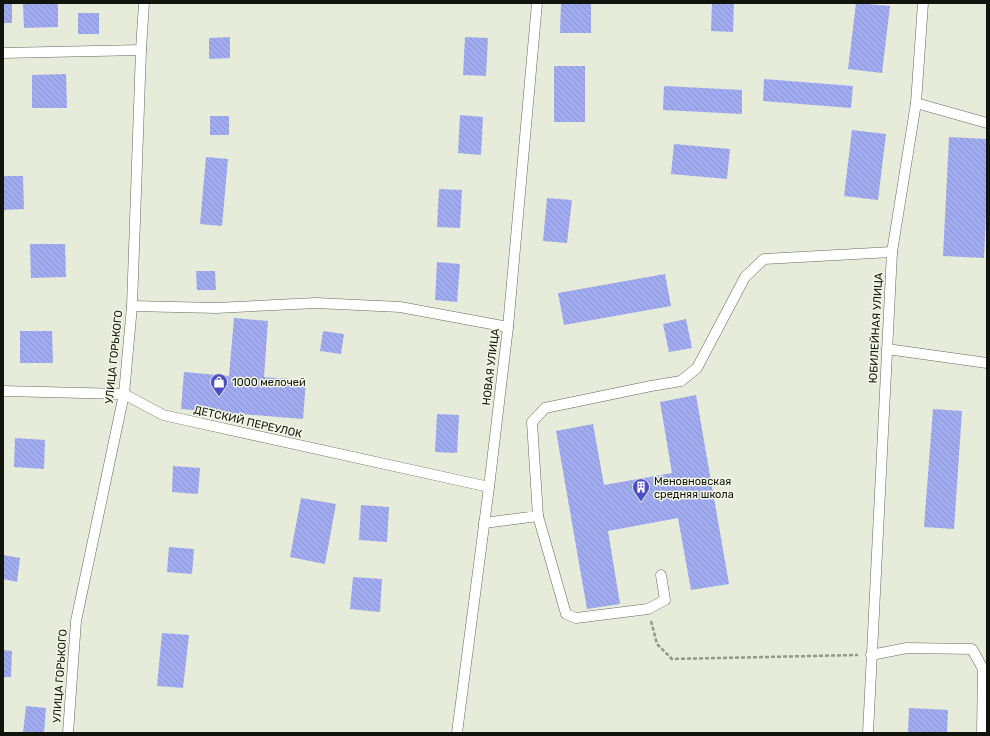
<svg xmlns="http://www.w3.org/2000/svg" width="990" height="736" font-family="Rubik,sans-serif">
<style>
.building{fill:url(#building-back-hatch)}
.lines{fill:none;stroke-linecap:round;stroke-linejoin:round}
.lane-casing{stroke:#65695a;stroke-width:11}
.path{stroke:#94988b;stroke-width:2.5;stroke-dasharray:4 2;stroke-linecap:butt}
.lane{stroke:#fff;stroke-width:10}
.labels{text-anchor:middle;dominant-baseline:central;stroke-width:3;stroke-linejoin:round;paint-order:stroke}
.street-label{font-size:11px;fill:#11130d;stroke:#f3f8e7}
.poi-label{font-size:11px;fill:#11130d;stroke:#f3f8e7;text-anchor:start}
</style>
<defs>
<pattern id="building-back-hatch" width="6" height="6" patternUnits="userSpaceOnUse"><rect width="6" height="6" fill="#a1acf0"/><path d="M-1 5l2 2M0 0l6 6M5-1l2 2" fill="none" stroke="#8a93cd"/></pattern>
</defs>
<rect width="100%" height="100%" fill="#e6ebda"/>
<!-- building -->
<g class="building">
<path d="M23 3H58V27L24 28Z"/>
<path d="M561 3H591V33H560Z"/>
<path d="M712 3H734L733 32 711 31Z"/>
<path d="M856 3 890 6 882 73 848 69Z"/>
<rect x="3" y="4" width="9" height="19"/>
<rect x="78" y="13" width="21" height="21"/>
<path d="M230 37V58L209 59V38Z"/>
<path d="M465 37 488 38 486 76 463 75Z"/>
<rect x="554" y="66" width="31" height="56"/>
<path d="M66 74 67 108H32V75Z"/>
<path d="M764 79 853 86 851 108 763 101Z"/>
<path d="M664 86 742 90V114L663 110Z"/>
<path d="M460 115 483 117 481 155 458 153Z"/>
<rect x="210" y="116" width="19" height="19"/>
<path d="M852 130 886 134 878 200 844 196Z"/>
<path d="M949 137 987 139V193L984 258 943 256Z"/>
<path d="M674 144 730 149 727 179 671 174Z"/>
<path d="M206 157 228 159 222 226 200 224Z"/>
<path d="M3 176H23L24 209 3 210Z"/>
<path d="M439 189 462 190 460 228 437 227Z"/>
<path d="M547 198 572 200 567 243 543 241Z"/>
<path d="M30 244H65L66 277 31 278Z"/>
<path d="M437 262 460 264 457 302 435 300Z"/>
<path d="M196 271H215L216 290H197Z"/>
<path d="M665 274 671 306 564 325 558 293Z"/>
<path d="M234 318 268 321 264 377 306 380 303 419 181 409 184 372 229 376Z"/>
<path d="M686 319 692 348 669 352 663 324Z"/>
<path d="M20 331H52L53 363H20Z"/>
<path d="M323 331 344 334 341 354 320 351Z"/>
<path d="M696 395 729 584 691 590 678 518 608 531 620 604 587 609 556 431 593 424 604 485 672 473 660 402Z"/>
<path d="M933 409 962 411 954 529 924 527Z"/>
<path d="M437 414 459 415 457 453 435 452Z"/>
<path d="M15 438 45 440 44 469 14 467Z"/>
<path d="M173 466 200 468 198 494 172 492Z"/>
<path d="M301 498 336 504 325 564 290 557Z"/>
<path d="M361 505 389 507 387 542 359 540Z"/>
<path d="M169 547 194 549 192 574 167 572Z"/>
<path d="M3 555 20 558 17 582 3 579Z"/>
<path d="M353 577 382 579 380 612 350 609Z"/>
<path d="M162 633 189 635 183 688 157 686Z"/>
<path d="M3 650 12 651 11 677H3Z"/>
<path d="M26 706 46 708 44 733H23Z"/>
<path d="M909 708 948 710 947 733H908Z"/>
</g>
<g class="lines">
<!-- lane casing -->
<g class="lane-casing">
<g id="lane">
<path d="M3 53 141 50"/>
<path d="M916 103 987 123"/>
<path d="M132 306 216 308 316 303 400 307 508 327"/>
<path d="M887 349 987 363"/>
<path d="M3 391 124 394 163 415 489 487"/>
<path d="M538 516 566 614 576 618 648 609 665 600 661 575"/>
<path d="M484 523 538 516 532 422 545 408 651 386 681 381 697 368 745 277 764 259 892 252"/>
<path d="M871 655 907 648 972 649 983 669 982 733"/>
<path d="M68 733 76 621 124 394 132 306 141 50 144 3"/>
<path d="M457 733 489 487 508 327 537 3"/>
<path d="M868 733 892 252 916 103 923 3"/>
</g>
</g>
<!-- path -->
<path class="path" d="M651 621 657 644 672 659 858 655"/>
<!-- lane -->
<use href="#lane" class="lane"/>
</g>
<!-- icons -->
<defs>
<g id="shop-pin" transform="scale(0.9)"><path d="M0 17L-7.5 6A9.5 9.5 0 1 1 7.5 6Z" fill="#4b4dc3" stroke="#f3f8e7"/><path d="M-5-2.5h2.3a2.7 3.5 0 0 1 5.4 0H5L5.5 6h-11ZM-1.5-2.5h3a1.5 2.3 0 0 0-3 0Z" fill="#fff"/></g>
<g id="building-pin" transform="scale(0.9)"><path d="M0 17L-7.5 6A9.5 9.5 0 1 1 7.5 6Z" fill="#4b4dc3" stroke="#f3f8e7"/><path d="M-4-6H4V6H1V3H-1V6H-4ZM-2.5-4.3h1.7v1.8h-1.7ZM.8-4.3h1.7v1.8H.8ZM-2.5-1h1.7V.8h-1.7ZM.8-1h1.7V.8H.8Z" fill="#fff"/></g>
</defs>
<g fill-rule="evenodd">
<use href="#shop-pin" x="219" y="382"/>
<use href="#building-pin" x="641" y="487"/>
</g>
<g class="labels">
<!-- street labels -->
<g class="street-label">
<text transform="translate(876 328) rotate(-87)">ЮБИЛЕЙНАЯ УЛИЦА</text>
<text transform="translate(114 357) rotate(-84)">УЛИЦА ГОРЬКОГО</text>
<text transform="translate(491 367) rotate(-83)">НОВАЯ УЛИЦА</text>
<text transform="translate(248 422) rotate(13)">ДЕТСКИЙ ПЕРЕУЛОК</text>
<text transform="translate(60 676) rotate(-86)">УЛИЦА ГОРЬКОГО</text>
</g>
<!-- poi labels -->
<g class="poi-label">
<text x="232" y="382">1000 мелочей</text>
<text x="654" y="481">Меновновская<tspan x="654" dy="13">средняя школа</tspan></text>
</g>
</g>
<!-- border -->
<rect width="990" height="736" fill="none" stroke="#11130d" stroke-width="8"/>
</svg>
